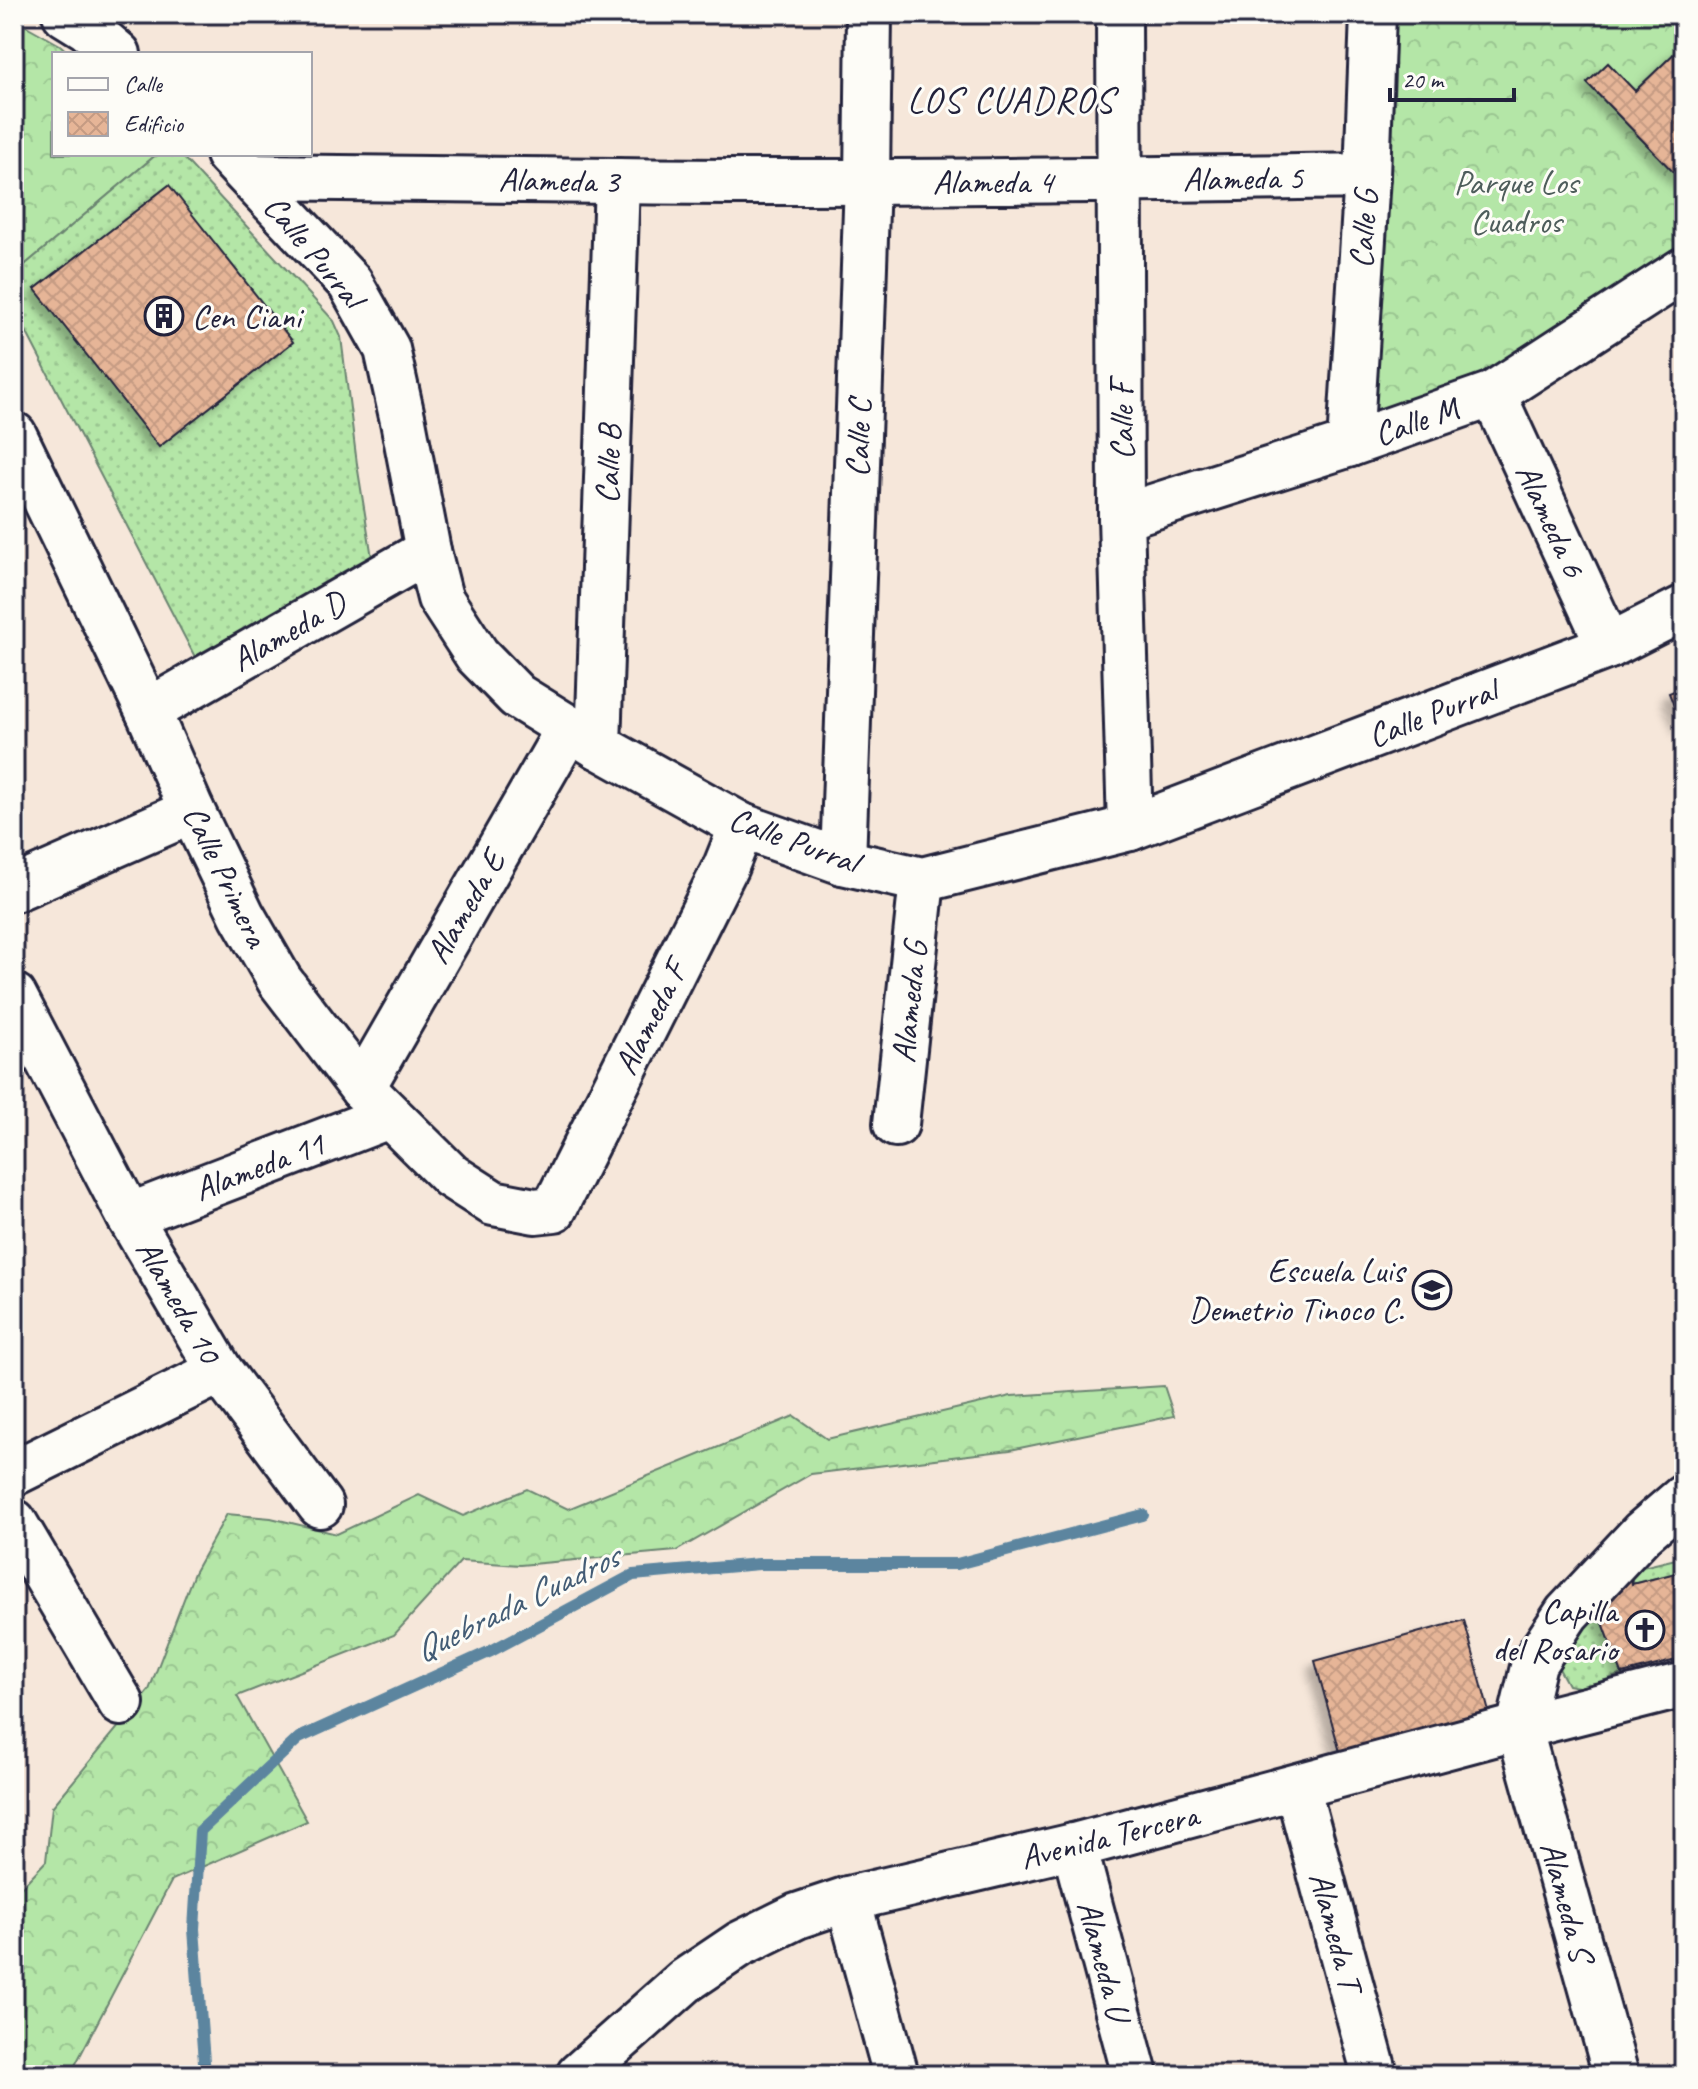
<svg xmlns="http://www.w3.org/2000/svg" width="1698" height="2089" font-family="Caveat,sans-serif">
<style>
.forest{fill:url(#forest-crowns);stroke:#6b8471;stroke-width:2}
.garden{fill:url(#garden-dots);stroke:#6b8471;stroke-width:2;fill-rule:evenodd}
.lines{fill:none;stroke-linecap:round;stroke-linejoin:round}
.stream{stroke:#5b859f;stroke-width:12}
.building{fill:url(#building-cross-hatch);stroke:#22223b;stroke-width:2;filter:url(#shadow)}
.minor-casing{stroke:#22223b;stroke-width:50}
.minor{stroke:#fdfcf7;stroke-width:44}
.labels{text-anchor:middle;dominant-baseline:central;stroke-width:6;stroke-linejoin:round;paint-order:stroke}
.street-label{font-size:34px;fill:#22223b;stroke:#fdfcf7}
.park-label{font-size:34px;fill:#4e5d5b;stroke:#fdfcf7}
.poi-label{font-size:34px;fill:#22223b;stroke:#fdfcf7;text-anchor:end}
.neighbourhood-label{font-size:36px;letter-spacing:2px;fill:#22223b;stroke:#fdfcf7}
.water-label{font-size:36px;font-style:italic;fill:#435c75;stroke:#fdfcf7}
</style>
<defs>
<pattern id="forest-crowns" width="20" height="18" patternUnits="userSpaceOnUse" patternTransform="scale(2)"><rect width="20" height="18" fill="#b4e6a7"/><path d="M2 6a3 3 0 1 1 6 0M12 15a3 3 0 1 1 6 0" fill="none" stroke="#9ac591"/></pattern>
<pattern id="garden-dots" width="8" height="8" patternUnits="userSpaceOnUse" patternTransform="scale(2)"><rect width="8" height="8" fill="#b4e6a7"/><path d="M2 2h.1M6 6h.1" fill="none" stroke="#9ac591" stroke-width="1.8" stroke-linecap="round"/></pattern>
<pattern id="building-cross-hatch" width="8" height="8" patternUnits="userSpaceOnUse" patternTransform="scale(2)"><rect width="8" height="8" fill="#e6b597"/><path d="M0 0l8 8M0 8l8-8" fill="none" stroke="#c59b83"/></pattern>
<filter id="shadow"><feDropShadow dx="-7" dy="7" stdDeviation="4" flood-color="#0004"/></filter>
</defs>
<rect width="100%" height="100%" fill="#f6e7da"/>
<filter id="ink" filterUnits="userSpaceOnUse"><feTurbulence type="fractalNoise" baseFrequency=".0125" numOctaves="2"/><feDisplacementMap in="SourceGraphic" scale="16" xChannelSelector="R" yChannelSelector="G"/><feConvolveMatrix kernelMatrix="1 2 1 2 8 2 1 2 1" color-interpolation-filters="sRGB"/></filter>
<g filter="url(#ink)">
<!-- forest -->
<g class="forest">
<path d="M1395 14H1661L1684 33V44L1635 91 1608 63 1587 83 1684 183V247L1492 379 1367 421Z"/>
<path d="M14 19 60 45 70 54H54V154H157L14 274Z"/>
<path d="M1164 1386 1174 1416 1010 1450 811 1474 676 1551 520 1565 461 1561 394 1635 237 1696 307 1821 172 1880 70 2075H14V1895L46 1861 52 1807 149 1690 194 1573 227 1514 271 1518 337 1534 419 1495 463 1516 527 1489 568 1509 794 1416 827 1439 1011 1396Z"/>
</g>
<!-- garden -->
<g class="garden">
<path d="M157 154H180L334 321 341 337 357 464 374 570 196 659 14 308V274ZM169 186 293 342 159 446 35 289Z"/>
<path d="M1684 1557V1571L1632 1584 1630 1570Z"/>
<path d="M1595 1601 1622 1674 1583 1688 1568 1685 1557 1665Z"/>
</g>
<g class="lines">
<!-- stream -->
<path class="stream" d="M205 2075 194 1929 200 1831 299 1738 491 1651 633 1575 759 1564H957L1143 1515"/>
</g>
<!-- building -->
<g class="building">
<path d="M1684 44V183L1587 83 1608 63 1635 91Z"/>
<path d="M169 185 293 342 159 447 35 289Z"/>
<path d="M1684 687V731L1669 693Z"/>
<path d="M1630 1570 1632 1584 1684 1571V1658L1622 1674 1595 1601Z"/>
<path d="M1464 1620 1489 1712 1340 1752 1315 1661Z"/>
</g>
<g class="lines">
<!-- minor casing -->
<g class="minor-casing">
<g id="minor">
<path d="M65 14 86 27 118 54"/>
<path d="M1119 14 1121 517 1130 828"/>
<path d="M228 154 350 283 387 349 403 421 428 551 440 598 477 655 517 696 598 746 742 826 843 862 922 880 1130 828 1609 646 1684 608"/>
<path d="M251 177C373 178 494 180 615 181 865 184 1116 180 1367 176"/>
<path d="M1493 394 1609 646"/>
<path d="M14 435 148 711 192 811 242 915 280 981 362 1088 451 1176 493 1203 535 1211 554 1209 726 866 742 826"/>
<path d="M1350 444 1367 176 1373 14"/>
<path d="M1121 517 1350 444 1493 394 1684 270"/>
<path d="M148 711 428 551"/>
<path d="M598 746 617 181"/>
<path d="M843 862 867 181 869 14"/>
<path d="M14 889 192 811"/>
<path d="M14 996 129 1216 220 1371 320 1505"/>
<path d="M362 1088 569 728"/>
<path d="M896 1124 922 880"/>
<path d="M129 1216 389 1116"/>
<path d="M14 1473 220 1371"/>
<path d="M14 1522 121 1703"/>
<path d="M1297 1787 1375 2075"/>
<path d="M1074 1846 1135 2075"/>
<path d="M848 1899 896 2075"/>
<path d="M579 2075 685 1981 740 1944 797 1916 848 1899 1074 1846 1519 1727 1684 1685"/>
<path d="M1616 2075 1519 1727 1534 1663 1567 1613 1642 1533 1684 1497"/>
</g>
</g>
<!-- minor -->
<use href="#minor" class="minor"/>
</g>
</g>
<!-- icons -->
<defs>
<g id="building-ring" transform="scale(2)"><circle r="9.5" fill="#fdfcf7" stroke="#22223b" stroke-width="1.5"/><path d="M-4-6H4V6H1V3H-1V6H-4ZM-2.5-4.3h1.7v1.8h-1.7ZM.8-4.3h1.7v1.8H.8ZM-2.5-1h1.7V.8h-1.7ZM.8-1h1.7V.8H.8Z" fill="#22223b"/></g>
<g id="school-ring" transform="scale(2)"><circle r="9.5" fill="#fdfcf7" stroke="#22223b" stroke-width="1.5"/><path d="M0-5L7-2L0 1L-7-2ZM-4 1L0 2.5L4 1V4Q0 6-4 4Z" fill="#22223b"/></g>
<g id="church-ring" transform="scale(2)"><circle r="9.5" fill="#fdfcf7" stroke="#22223b" stroke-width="1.5"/><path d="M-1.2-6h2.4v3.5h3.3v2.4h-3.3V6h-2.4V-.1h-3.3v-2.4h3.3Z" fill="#22223b"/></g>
</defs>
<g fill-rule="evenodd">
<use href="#building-ring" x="164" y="316"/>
<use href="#school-ring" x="1432" y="1290"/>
<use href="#church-ring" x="1645" y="1630"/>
</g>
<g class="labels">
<!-- street labels -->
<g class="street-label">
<text transform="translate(1243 178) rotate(-1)">Alameda 5</text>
<text transform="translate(559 180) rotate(1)">Alameda 3</text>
<text x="993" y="181">Alameda 4</text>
<text transform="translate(1363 229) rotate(-86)">Calle G</text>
<text transform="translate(314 251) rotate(50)">Calle Purral</text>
<text transform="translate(1121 421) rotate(-90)">Calle F</text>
<text transform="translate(1416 421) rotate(-19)">Calle M</text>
<text transform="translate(858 438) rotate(-88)">Calle C</text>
<text transform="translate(608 464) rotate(-88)">Calle B</text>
<text transform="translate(1551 520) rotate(65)">Alameda 6</text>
<text transform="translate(288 631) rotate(-30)">Alameda D</text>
<text transform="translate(1432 713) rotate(-21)">Calle Purral</text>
<text transform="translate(794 840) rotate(20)">Calle Purral</text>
<text transform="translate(226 876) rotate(64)">Calle Primera</text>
<text transform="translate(465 907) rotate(-60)">Alameda E</text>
<text transform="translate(909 1002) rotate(-84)">Alameda G</text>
<text transform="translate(650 1018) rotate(-63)">Alameda F</text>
<text transform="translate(259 1166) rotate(-21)">Alameda 11</text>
<text transform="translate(179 1301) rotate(60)">Alameda 10</text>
<text transform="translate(1109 1836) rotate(-14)">Avenida Tercera</text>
<text transform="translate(1567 1901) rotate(75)">Alameda S</text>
<text transform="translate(1336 1931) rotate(75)">Alameda T</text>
<text transform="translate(1104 1960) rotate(75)">Alameda U</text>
</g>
<!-- park labels -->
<g class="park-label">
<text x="1516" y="182">Parque Los<tspan x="1516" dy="39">Cuadros</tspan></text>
</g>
<!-- poi labels -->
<g class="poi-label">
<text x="192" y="316" text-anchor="start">Cen Ciani</text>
<text x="1404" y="1270">Escuela Luis<tspan x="1404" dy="39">Demetrio Tinoco C.</tspan></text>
<text x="1617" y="1610">Capilla<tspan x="1617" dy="39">del Rosario</tspan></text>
</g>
<!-- neighbourhood labels -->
<g class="neighbourhood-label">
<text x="1011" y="100">LOS CUADROS</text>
</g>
<!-- water labels -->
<g class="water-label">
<text transform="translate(516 1603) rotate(-26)">Quebrada Cuadros</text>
</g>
</g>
<!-- margin -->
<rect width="1698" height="2089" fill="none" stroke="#fdfcf7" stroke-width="48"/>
<rect x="24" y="24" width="1650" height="2041" fill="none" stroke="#22223b" stroke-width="3" filter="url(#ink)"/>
<!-- legend -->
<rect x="52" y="52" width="260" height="104" fill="#fdfcf7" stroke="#a5a5ac" stroke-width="2"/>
<rect x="68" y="78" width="40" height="12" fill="#fdfcf7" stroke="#a5a5ac" stroke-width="2"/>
<text x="124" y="92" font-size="24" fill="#22223b">Calle</text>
<rect x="68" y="112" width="40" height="24" fill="url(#building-cross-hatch)" stroke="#a5a5ac" stroke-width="2"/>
<text x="124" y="132" font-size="24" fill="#22223b">Edificio</text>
<!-- scale -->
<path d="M1390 88v12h124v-12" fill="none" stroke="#22223b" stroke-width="4"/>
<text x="1402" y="88" font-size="24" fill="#22223b" stroke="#fdfcf7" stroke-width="6" paint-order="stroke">20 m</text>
</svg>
